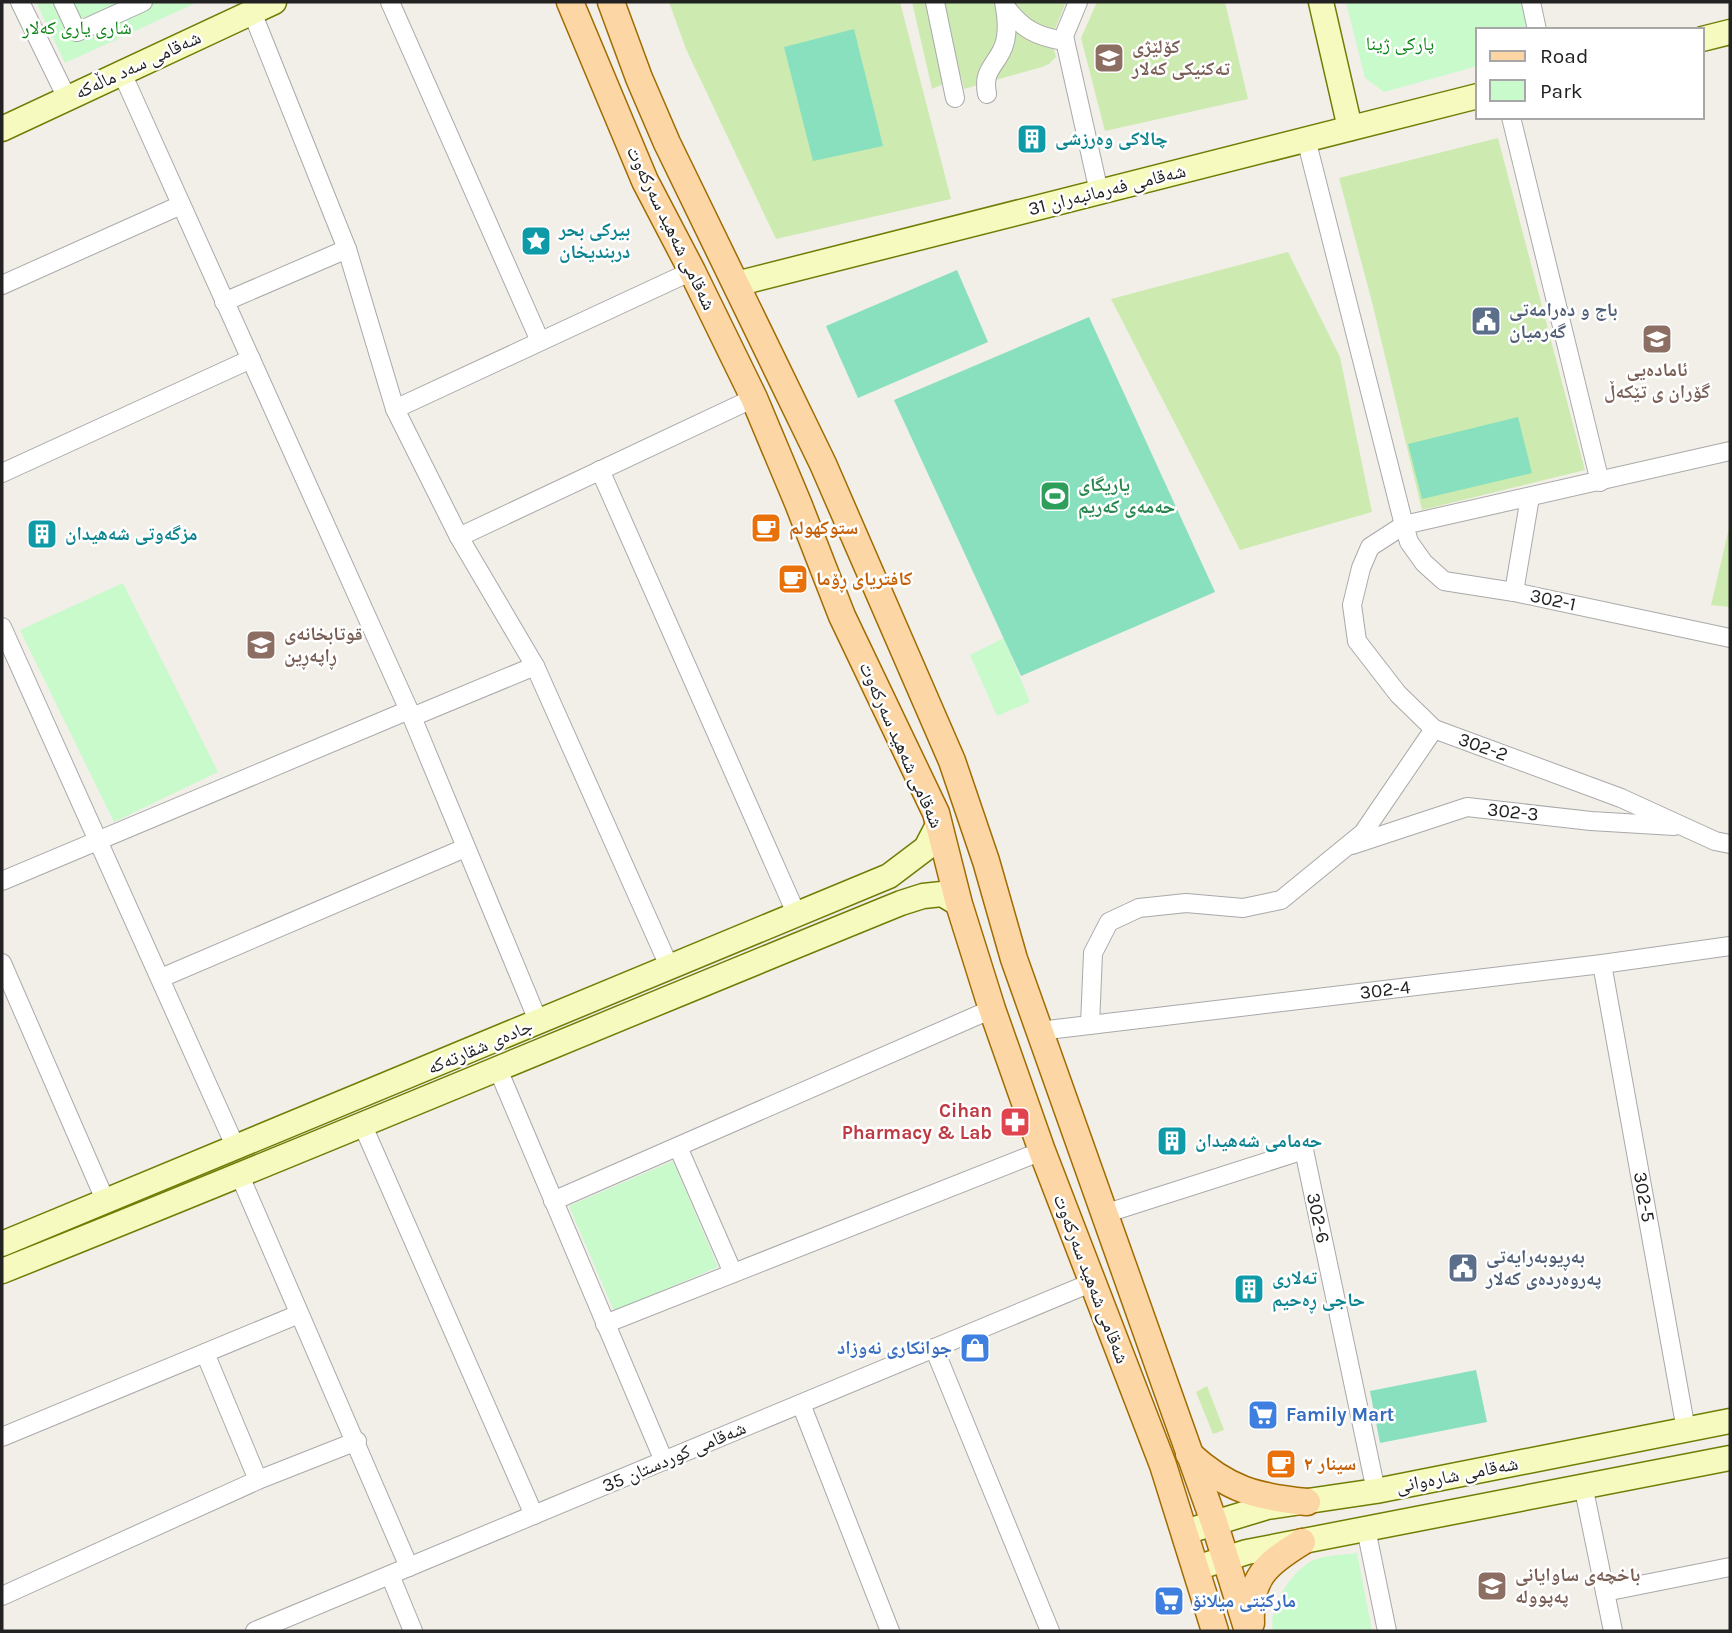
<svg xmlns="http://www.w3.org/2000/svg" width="1732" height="1633" font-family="Karla,'Noto Naskh Arabic',sans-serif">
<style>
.grass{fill:#cdebb0}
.park{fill:#c8facc}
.pitch{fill:#88e0be}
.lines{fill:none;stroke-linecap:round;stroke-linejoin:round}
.street-casing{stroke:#a9a9a9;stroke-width:20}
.secondary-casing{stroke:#707d05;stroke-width:27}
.primary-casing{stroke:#a06b00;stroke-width:29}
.street{stroke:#fff;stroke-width:18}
.secondary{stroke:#f7fabf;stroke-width:24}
.primary{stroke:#fcd6a4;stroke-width:26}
.labels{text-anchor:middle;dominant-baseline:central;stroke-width:5;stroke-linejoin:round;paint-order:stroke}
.park-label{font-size:19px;fill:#0c8416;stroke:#fff}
.education-label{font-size:19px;font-weight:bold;fill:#785e54;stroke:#fff;text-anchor:start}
.street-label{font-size:19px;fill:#222;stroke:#fff}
.culture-label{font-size:19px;font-weight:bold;fill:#0d838f;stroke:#fff;text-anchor:start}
.service-label{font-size:19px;font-weight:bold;fill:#4e5e75;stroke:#fff;text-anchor:start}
.leisure-label{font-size:19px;font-weight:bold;fill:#27864d;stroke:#fff;text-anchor:start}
.food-label{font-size:19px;font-weight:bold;fill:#c56008;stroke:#fff;text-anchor:start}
.health-label{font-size:19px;font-weight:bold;fill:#be3a42;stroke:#fff;text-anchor:end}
.shop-label{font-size:19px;font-weight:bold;fill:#366cbe;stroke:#fff;text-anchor:start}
</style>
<rect width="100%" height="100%" fill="#f2efe9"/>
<!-- grass -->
<g class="grass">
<path d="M669 2H900L951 199 776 239 686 49Z"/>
<path d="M912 2H1066L1051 39 1056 57 1049 64 1042 67 964 89 961 76 932 89Z"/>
<path d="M1097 2H1225L1248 99 1105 131 1081 38Z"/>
<path d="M1498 138 1585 470 1422 510 1372 302 1339 178Z"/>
<path d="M1288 252 1340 357 1372 512 1240 550 1111 299Z"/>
<path d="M1730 524V607L1711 605Z"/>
<path d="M1207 1386 1224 1430 1213 1434 1196 1392Z"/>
</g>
<!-- park -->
<g class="park">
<path d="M36 2H198L65 63Z"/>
<path d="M1346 2H1523L1530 30H1478V66L1384 92 1365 78Z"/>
<path d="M123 583 218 772 114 822 20 630Z"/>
<path d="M1004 638 1030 702 997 716 970 655Z"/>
<path d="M673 1161 718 1267 614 1311 569 1206Z"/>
<path d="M1357 1553 1372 1631H1273C1268 1607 1291 1572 1312 1561 1324 1555 1344 1555 1357 1553Z"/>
</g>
<!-- pitch -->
<g class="pitch">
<path d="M854 29 883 146 813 161 784 47Z"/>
<path d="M957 270 988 342 858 398 826 326Z"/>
<path d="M1089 317 1215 592 1021 676 894 400Z"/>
<path d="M1518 417 1532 473 1422 499 1408 444Z"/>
<path d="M1476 1370 1487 1422 1380 1443 1370 1391Z"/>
</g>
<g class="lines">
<!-- street casing -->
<g class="street-casing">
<g id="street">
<path d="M20 2 67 98"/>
<path d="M63 2 77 32 143 2"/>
<path d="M390 2 540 341"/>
<path d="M935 2 955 98"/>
<path d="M1078 2 1064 36 1099 192"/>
<path d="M1531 2 1537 30"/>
<path d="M1005 6C1022 29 1037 37 1065 41"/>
<path d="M252 12 347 249 395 409 459 537 535 666 669 966"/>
<path d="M122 73 412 717 539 1023"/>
<path d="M987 94C983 72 992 69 1001 52 1009 38 1007 17 1004 2"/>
<path d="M1511 117 1600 482"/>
<path d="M1306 139 1404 525 1409 542 1424 563 1444 581 1514 592 1730 638"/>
<path d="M2 285 181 205"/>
<path d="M224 302 347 249"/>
<path d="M395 409 692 271"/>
<path d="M1730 451 1404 525 1370 547 1361 568 1352 605 1357 641 1398 694 1434 729 1621 798 1715 841 1730 844"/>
<path d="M600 470 796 913"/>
<path d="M2 473 251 359"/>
<path d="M459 537 754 398"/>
<path d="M1514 592 1530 497"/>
<path d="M2 627 236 1148"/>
<path d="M412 717 535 666"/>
<path d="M1352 845 1467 807 1591 821 1674 826"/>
<path d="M2 881 409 710"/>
<path d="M2 963 106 1202"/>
<path d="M1602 964 1686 1430"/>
<path d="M161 978 465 848"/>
<path d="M1090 1025 1093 953 1109 922 1139 908 1186 903 1243 908 1281 900 1363 833 1434 729"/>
<path d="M1039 1031 1602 964 1730 946"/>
<path d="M497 1067 664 1461"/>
<path d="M363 1126 534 1515"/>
<path d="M678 1147 733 1273"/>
<path d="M240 1176 409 1567"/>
<path d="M553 1201 992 1009"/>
<path d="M1104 1214 1304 1150 1376 1491"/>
<path d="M605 1324 1042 1151"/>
<path d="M934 1348 1050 1631"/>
<path d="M205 1353 258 1480"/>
<path d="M801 1404 890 1631"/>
<path d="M2 1437 299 1314"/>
<path d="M1583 1485 1613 1631"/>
<path d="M1366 1529 1387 1631"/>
<path d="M390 1575 413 1631"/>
<path d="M1605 1592 1730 1567"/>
<path d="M2 1596 258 1480 357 1441"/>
<path d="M255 1631 1093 1282"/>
</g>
</g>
<!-- secondary casing -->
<g class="secondary-casing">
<g id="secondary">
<path d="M1321 2 1350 128"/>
<path d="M1702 39 1730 32"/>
<path d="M2 129 274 2"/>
<path d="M736 284 1478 96"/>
<path d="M2 1244 889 876 926 848 939 823"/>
<path d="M2 1271C303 1151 601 1025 901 903L923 896 942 894 959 904"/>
<path d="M1185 1532 1267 1507 1376 1491 1730 1421"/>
<path d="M1196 1568 1247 1552 1730 1458"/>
</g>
</g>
<!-- primary casing -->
<g class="primary-casing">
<g id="primary">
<path d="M570 2 645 181 692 271 754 398 798 503 842 616 936 813 959 904 992 1009 1042 1151 1163 1465 1215 1631"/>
<path d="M611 2 639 78 667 143 823 464 952 761 986 861 1014 959 1214 1522 1248 1631"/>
<path d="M1189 1454C1228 1490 1257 1497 1307 1502"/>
<path d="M1251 1623C1249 1578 1266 1564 1302 1542"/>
</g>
</g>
<!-- street -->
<use href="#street" class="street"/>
<!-- secondary -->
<use href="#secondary" class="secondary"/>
<!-- primary -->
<use href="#primary" class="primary"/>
</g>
<!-- icons -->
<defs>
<g id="university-square" transform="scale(1.575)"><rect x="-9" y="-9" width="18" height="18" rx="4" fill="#8d6e63" stroke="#fff"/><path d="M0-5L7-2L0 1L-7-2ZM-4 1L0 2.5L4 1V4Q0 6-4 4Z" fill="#fff"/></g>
<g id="building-square" transform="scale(1.575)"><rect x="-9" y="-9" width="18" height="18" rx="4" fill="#0f9aa8" stroke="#fff"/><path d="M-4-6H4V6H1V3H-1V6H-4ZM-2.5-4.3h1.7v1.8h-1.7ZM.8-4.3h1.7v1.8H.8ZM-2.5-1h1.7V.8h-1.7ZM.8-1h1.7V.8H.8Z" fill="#fff"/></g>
<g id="sight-square" transform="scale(1.575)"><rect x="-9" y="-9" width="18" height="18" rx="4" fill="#0f9aa8" stroke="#fff"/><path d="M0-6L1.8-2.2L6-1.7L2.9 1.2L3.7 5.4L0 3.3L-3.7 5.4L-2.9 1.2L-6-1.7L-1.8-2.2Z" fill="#fff"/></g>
<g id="civic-square" transform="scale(1.575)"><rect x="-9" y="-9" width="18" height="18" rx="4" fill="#5c6f8a" stroke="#fff"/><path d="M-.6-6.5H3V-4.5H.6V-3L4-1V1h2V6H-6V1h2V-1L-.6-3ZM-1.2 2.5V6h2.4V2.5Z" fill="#fff"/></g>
<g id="school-square" transform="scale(1.575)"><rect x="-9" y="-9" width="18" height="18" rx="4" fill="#8d6e63" stroke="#fff"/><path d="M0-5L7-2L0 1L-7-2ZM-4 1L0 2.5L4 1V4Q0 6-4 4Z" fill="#fff"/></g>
<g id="stadium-square" transform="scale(1.575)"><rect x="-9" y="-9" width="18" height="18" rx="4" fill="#2e9e5b" stroke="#fff"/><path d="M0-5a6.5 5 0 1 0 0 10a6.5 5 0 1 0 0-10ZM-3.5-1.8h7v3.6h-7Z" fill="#fff"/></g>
<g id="cafe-square" transform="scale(1.575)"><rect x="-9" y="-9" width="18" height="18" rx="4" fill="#e8710a" stroke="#fff"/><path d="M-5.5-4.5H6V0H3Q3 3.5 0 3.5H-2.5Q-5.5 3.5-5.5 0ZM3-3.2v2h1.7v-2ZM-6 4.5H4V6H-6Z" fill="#fff"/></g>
<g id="pharmacy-square" transform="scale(1.575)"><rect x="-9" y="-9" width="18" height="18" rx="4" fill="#e0444e" stroke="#fff"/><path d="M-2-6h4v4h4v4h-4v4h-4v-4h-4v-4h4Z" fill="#fff"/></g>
<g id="shop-square" transform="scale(1.575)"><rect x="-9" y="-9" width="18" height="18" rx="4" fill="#3f7fe0" stroke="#fff"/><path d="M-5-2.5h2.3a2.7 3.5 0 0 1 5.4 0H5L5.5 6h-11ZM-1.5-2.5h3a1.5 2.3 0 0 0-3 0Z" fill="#fff"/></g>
<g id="supermarket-square" transform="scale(1.575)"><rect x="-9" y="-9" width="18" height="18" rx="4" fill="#3f7fe0" stroke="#fff"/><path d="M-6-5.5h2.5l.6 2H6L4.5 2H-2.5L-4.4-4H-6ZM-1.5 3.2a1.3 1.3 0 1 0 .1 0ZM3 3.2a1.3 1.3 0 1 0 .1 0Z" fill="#fff"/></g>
</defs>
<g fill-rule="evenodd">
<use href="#university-square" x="1109" y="58"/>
<use href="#building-square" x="1032" y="139"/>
<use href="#sight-square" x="536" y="241"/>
<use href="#civic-square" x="1486" y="321"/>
<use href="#school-square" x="1657" y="339"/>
<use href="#stadium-square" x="1055" y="496"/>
<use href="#cafe-square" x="766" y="528"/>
<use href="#building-square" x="42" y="534"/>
<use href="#cafe-square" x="793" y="579"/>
<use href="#school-square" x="261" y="645"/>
<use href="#pharmacy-square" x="1015" y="1122"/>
<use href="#building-square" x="1172" y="1141"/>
<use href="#civic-square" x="1463" y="1268"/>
<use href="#building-square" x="1249" y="1289"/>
<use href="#shop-square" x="975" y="1348"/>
<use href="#supermarket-square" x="1263" y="1415"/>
<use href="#cafe-square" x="1281" y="1464"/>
<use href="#school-square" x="1492" y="1586"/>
<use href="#supermarket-square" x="1169" y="1601"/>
</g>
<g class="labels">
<!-- park labels -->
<g class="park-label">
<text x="77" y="28">شاری یاری کەلار</text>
<text x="1400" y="44">پارکی ژینا</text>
</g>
<!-- education labels -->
<g class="education-label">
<text x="1132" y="47">کۆلێژی<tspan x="1132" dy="22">تەکنیکی کەلار</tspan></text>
<text x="1657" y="370" text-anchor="middle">ئامادەیی<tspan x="1657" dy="22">گۆران ی تێکەڵ</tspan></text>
<text x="284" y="634">قوتابخانەی<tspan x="284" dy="22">ڕاپەڕین</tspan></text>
<text x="1515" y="1575">باخچەی ساوایانی<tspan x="1515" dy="22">پەپوولە</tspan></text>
</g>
<!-- street labels -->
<g class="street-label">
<text transform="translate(138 65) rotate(-25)">شەقامی سەد ماڵەکە</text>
<text transform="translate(1107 190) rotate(-14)">شەقامی فەرمانبەران 31</text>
<text transform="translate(671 228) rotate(64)">شەقامی شەهید سەرکەوت</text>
<text transform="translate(1553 600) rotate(12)">302-1</text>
<text transform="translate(901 745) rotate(66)">شەقامی شەهید سەرکەوت</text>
<text transform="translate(1483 747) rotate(20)">302-2</text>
<text transform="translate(1513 812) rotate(6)">302-3</text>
<text transform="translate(1385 990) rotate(-7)">302-4</text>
<text transform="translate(480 1047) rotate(-23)">جادەی شقارتەکە</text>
<text transform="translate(1644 1197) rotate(80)">302-5</text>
<text transform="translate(1318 1218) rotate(78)">302-6</text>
<text transform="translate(1091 1279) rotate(69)">شەقامی شەهید سەرکەوت</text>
<text transform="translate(674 1457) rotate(-23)">شەقامی کوردستان 35</text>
<text transform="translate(1457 1475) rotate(-11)">شەقامی شارەوانی</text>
</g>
<!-- culture labels -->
<g class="culture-label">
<text x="1055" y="139">چالاکی وەرزشی</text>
<text x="559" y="230">بيركى بحر<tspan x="559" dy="22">دربنديخان</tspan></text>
<text x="65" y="534">مزگەوتی شەهیدان</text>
<text x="1195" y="1141">حەمامی شەهیدان</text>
<text x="1272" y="1278">تەلاری<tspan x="1272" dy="22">حاجی ڕەحیم</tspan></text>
</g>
<!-- service labels -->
<g class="service-label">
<text x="1509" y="310">باج و دەرامەتی<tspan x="1509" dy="22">گەرمیان</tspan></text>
<text x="1486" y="1257">بەڕیوبەرایەتی<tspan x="1486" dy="22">پەروەردەی کەلار</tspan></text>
</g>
<!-- leisure labels -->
<g class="leisure-label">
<text x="1078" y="485">یاریگای<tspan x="1078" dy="22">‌حەمەی کەریم</tspan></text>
</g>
<!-- food labels -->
<g class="food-label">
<text x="789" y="528">ستوكهولم</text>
<text x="816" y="579">کافتریای ڕۆما</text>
<text x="1304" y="1464">سینار ٢</text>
</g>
<!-- health labels -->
<g class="health-label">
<text x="992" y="1111">Cihan<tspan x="992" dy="22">Pharmacy &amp; Lab</tspan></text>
</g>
<!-- shop labels -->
<g class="shop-label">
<text x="952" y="1348" text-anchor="end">جوانکاری نەوزاد</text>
<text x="1286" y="1415">Family Mart</text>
<text x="1192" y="1601">مارکێتی میلانۆ</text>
</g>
</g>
<!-- border -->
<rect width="1732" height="1633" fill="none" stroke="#222222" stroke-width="7"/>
<!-- legend -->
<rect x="1476" y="28" width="228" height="91" fill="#ffffff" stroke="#a7a7a7" stroke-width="2"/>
<rect x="1490" y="51" width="35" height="10" fill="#fcd6a4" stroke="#a7a7a7" stroke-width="2"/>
<text x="1540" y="63" font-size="21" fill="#222222">Road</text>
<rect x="1490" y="80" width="35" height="21" fill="#c8facc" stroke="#a7a7a7" stroke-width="2"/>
<text x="1540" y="98" font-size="21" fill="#222222">Park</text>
</svg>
